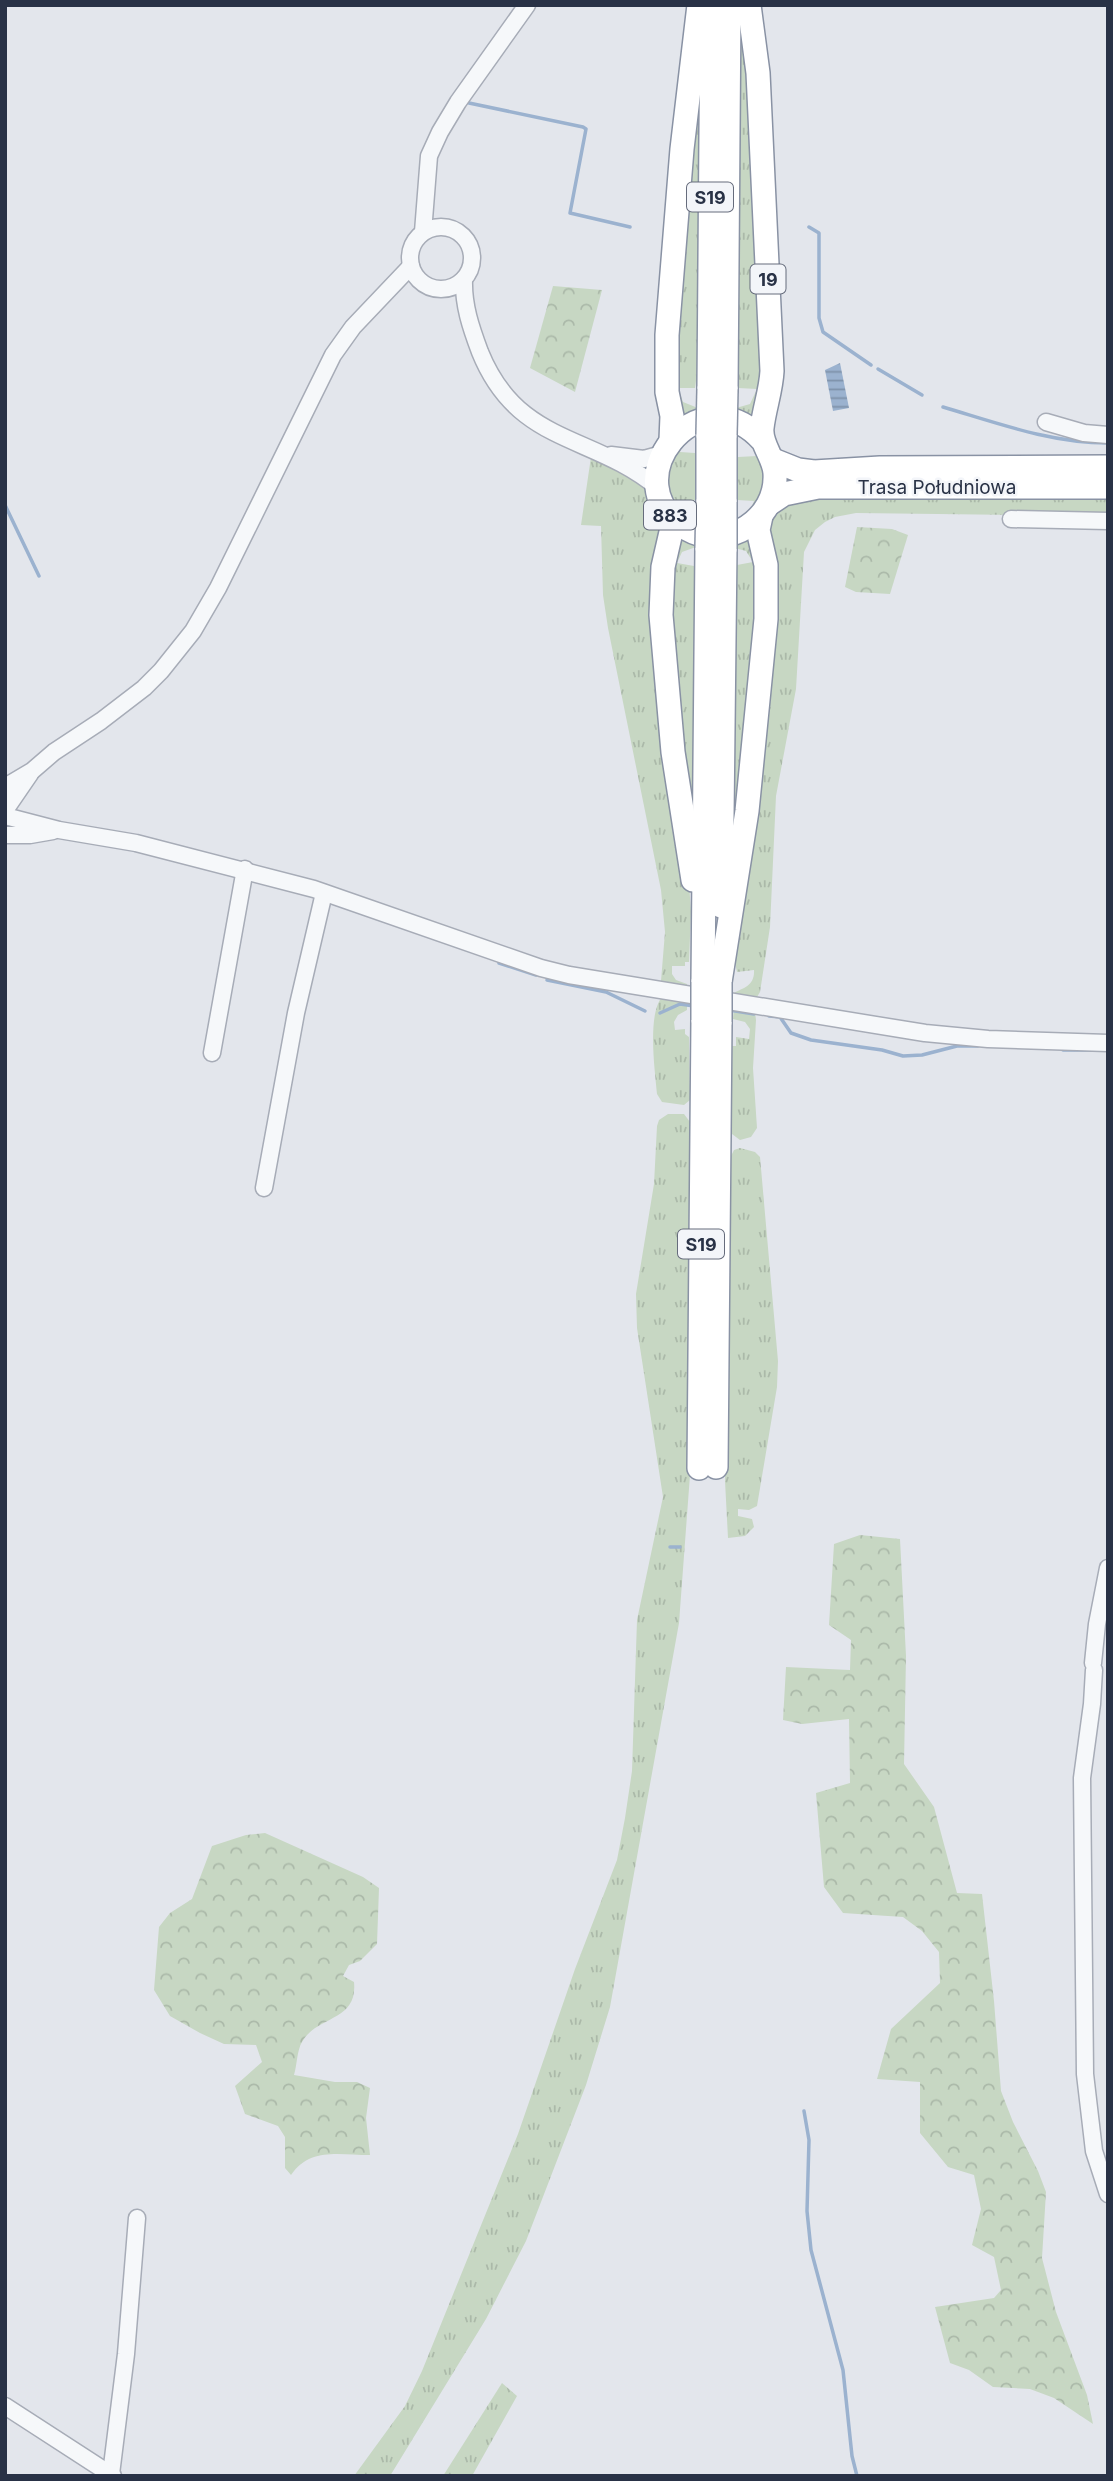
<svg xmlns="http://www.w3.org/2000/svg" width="1113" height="2481" font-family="Inter,sans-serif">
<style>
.grass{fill:url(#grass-tufts)}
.forest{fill:url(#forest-crowns)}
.water{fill:url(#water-rules)}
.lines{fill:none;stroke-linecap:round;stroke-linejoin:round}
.stream{stroke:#9bb2cf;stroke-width:3.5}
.minor-casing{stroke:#a7acb7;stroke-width:19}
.highway-casing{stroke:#8992a4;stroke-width:26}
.minor{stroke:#f6f8fa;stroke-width:16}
.highway{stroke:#fff;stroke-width:23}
.highway-bridge-casing{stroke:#8992a4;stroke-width:26;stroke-linecap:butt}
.highway-bridge{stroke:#fff;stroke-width:23}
.labels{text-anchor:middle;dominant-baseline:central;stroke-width:5;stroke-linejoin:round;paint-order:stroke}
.shield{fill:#f3f5f9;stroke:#666c7c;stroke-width:2}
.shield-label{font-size:18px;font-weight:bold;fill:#293246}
.street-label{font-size:19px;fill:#293246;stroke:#f3f5f9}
</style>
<defs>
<pattern id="grass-tufts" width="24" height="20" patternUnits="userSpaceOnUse" patternTransform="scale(1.75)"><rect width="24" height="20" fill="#c7d7c3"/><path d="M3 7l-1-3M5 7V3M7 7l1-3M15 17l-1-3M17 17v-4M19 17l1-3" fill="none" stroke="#abb9a9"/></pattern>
<pattern id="forest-crowns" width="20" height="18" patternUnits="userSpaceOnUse" patternTransform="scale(1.75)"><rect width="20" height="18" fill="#c7d7c3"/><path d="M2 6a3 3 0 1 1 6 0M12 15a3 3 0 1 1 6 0" fill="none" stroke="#abb9a9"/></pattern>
<pattern id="water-rules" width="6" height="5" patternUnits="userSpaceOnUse" patternTransform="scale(1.75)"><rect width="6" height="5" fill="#9bb2cf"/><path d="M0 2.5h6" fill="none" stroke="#7e91aa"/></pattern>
</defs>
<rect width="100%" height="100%" fill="#e3e6ec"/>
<!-- grass -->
<g class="grass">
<path d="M739 11 748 59 764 337 756 423 736 413V408L750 404 757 389 738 388V382L736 381Z"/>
<path d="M702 59 698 381H696L695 388H678L683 402 698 408 697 414 680 421 671 367Z"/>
<path d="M697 430V434L683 441 680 452 695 453V458H698L697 497 695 500H680L683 511 696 519V523C669 513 657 477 672 452 678 442 687 436 697 430Z"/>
<path d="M749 439C772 472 768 483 748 515L754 501 737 500V496H735L736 460 738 457 757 456Z"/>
<path d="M591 457 632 475 645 484 662 516 691 911 689 962H685V966H672V974L676 980 687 984V987L661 981 665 932 661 890 608 628 603 595 601 526 581 525Z"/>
<path d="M1108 492V516L856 513 835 517 825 522 815 530 804 552 796 689 776 796 770 927 760 992 757 997 734 993C743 988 755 986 754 970L737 972 735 963H732L769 531 776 512 793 498Z"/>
<path d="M680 534 696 541V547L682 552 677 563 694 566 695 570H697L695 843 666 601Z"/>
<path d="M752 534 760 566 732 869 734 570H736L737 565 753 562 746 551 735 548V541Z"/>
<path d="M662 997 687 999V1010L678 1015 674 1022 675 1030 685 1029V1034L689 1037 690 1100 684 1105 662 1102 657 1094C655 1071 647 1015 662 997Z"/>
<path d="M734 1007 755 1012 756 1020 753 1068 757 1128 751 1137 740 1140 732 1134V1046H736V1037L749 1039 750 1029 745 1022 733 1019Z"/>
<path d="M668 1114H684L690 1122V1475L679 1623 610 2007 586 2085 526 2241 486 2319 390 2476H354L405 2406 422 2371 518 2134 575 1969 617 1860 625 1818 632 1771 637 1620 663 1497 637 1328 636 1294 654 1184 657 1126 659 1120Z"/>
<path d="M740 1148 755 1152 760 1157 778 1361 777 1387 757 1506 749 1510 738 1509V1516L752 1519 754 1527 745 1536 728 1538 725 1481 731 1156 734 1150Z"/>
<path d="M502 2383 517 2396 472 2476H443Z"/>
</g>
<!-- forest -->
<g class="forest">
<path d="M553 286 602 290 575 392 530 368Z"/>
<path d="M857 527 892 529 908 535 890 594 856 592 845 587Z"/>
<path d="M860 1535 900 1539 906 1656 904 1764 934 1807 957 1893 982 1894 994 2001 1001 2091 1013 2122 1038 2171 1046 2192 1042 2258 1056 2312 1087 2395 1093 2424 1054 2398 1030 2389 993 2387 969 2370 950 2363 935 2307 994 2298 1001 2290 994 2257 972 2245 981 2209 974 2175 948 2167 920 2133V2082L877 2079 891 2029 940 1983 939 1952 922 1931 903 1917 843 1913 824 1887 816 1793 850 1783 849 1719 802 1724 783 1720 786 1667 850 1670 851 1640 829 1625 834 1544Z"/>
<path d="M265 1833 363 1877 379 1888 377 1944 360 1961 349 1965 343 1976 354 1982C358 2022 317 2015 302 2042 297 2050 297 2065 294 2075L335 2082H357L370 2088 366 2118 370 2155C339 2155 310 2147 291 2175L285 2168V2137L278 2126 245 2114 235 2086 262 2062 256 2045 224 2044 200 2033 170 2016 154 1990 159 1927 170 1913 192 1899 212 1846 246 1835Z"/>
</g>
<!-- water -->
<path class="water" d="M840 363 849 408 833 411 825 370Z"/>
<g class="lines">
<!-- stream -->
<g class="stream">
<path d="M469 103 583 127 586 129 570 213 630 227"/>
<path d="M809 227 819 233V318L823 332 871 365"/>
<path d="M878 369 922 395"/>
<path d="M943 407C997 423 1051 443 1108 443"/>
<path d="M5 505 39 576"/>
<path d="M499 963 536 975"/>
<path d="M547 980 606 992 645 1011"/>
<path d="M729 1010 754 1014"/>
<path d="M660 1013 680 1004 694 1006"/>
<path d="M769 1016 780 1017 791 1033 811 1040 882 1050 903 1056 922 1055 957 1046H978"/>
<path d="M1063 1050H1093"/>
<path d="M670 1547H680"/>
<path d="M804 2111 809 2140 807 2211 811 2250 843 2370 852 2456 857 2476"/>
</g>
<!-- minor casing -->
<g class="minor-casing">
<g id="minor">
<circle cx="441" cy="258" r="31"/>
<path d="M423 232 429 156 440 132 458 102 527 5"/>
<path d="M464 279C463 305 471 328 480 352 518 446 592 433 658 488"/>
<path d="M1046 422 1084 433 1108 435"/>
<path d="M611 455 644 459 662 454"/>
<path d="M1011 519 1108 521"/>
<path d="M5 787 32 771 54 752 101 721 144 688 161 671 193 631 218 588 333 355 353 327 411 266"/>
<path d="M6 809 30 774"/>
<path d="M9 817 59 830 136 843 314 889 541 968 569 975 925 1033 988 1039 1108 1043"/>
<path d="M7 835H30L53 831"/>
<path d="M212 1053 245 869"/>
<path d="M264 1188 296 1013 324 893"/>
<path d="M1093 1663 1097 1624 1108 1568"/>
<path d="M1094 1670 1092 1704 1082 1778 1085 2074 1094 2151 1108 2194"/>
<path d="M5 2406 113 2476"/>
<path d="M111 2474 126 2354 137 2218"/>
</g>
</g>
<!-- highway casing -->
<g class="highway-casing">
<g id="highway">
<path d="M749 5 758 73 772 371C771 391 764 409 762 428 760 444 774 457 775 473 778 519 727 552 687 529 609 484 698 370 762 440"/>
<path d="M709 389 712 5"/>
<path d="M726 389 729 5"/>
<path d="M671 440 672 416 667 392V335L682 149 699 5"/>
<path d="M773 460 798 470 814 472 880 468 1108 467"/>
<path d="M708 502V435"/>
<path d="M725 502V435"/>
<path d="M769 504 784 494 818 487H1108"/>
<path d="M674 519 663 567 661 615 673 752 693 880"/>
<path d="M721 906 725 549"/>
<path d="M703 982 707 548"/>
<path d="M720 982 747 811 766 619V565L758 530 761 516"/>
<path d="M716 1467 720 1022"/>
<path d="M699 1468 703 1020"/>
</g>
</g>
<!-- minor -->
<use href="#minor" class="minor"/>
<!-- highway -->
<use href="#highway" class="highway"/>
<!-- highway-bridge casing -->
<g class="highway-bridge-casing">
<g id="highway-bridge">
<path d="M708 435 709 389"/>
<path d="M725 435 726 389"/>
<path d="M707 548 708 502"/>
<path d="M725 549V502"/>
<path d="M703 1020V982"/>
<path d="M720 1022V982"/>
</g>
</g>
<!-- highway-bridge -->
<use href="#highway-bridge" class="highway-bridge"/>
</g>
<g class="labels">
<!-- shield labels -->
<g class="shield">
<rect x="687" y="182.5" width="46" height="29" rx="5"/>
<rect x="750.5" y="264.5" width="35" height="29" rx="5"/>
<rect x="644" y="500.5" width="52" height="29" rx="5"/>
<rect x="678" y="1229.5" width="46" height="29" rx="5"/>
</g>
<g class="shield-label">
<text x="710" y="197">S19</text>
<text x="768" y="279">19</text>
<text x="670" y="515">883</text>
<text x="701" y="1244">S19</text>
</g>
<!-- street labels -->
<g class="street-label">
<text x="937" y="487">Trasa Południowa</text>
</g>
</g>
<!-- border -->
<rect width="1113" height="2481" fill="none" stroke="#293246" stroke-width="14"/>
</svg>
